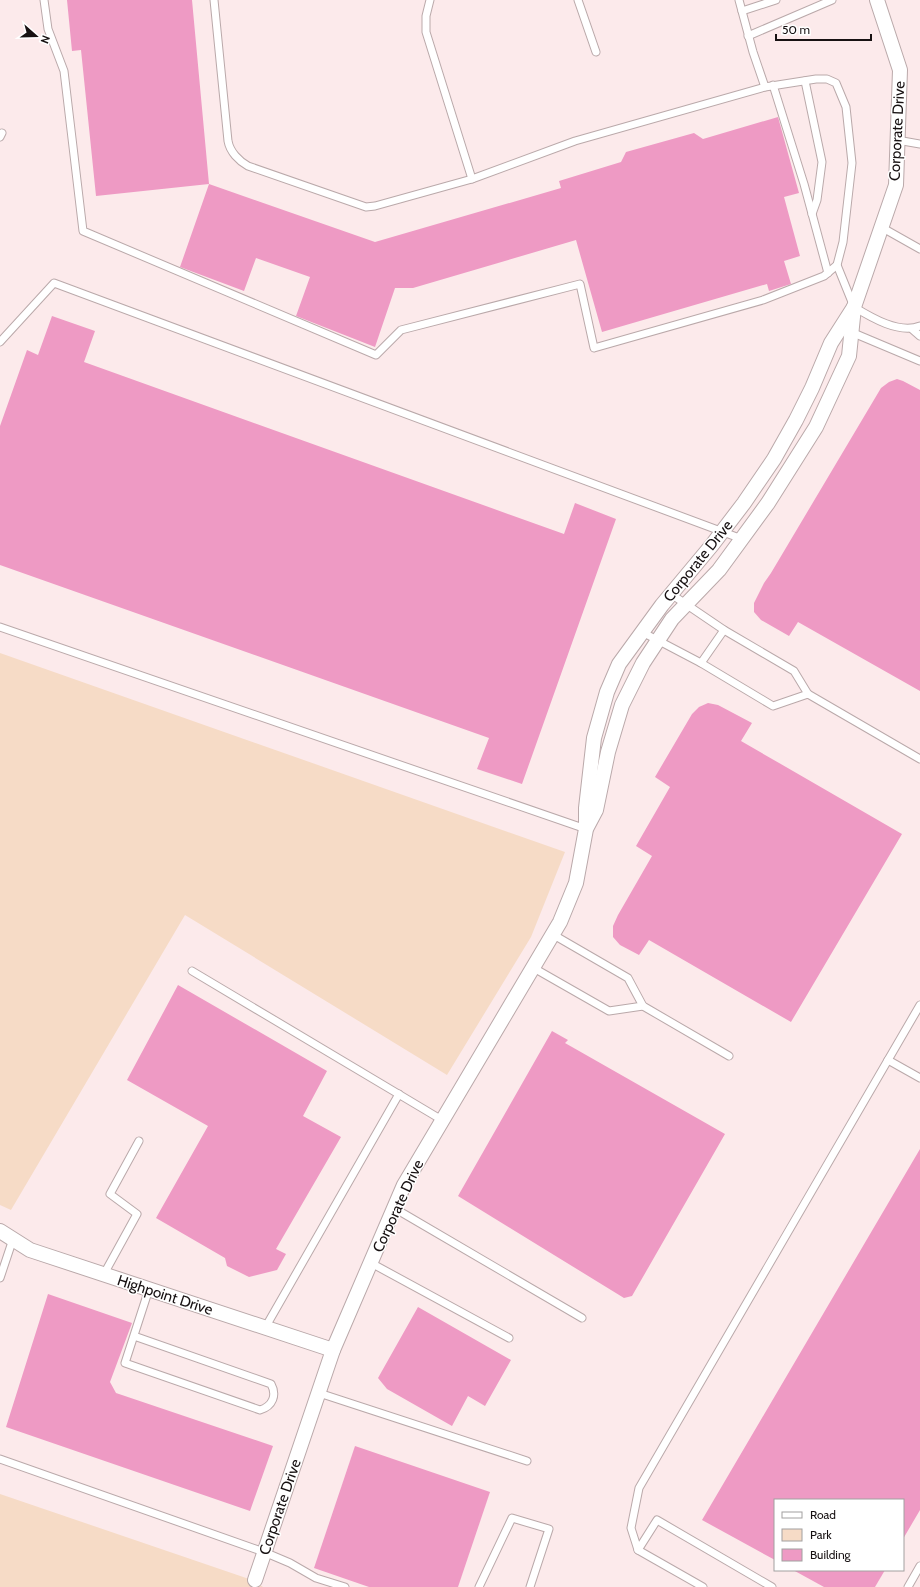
<svg xmlns="http://www.w3.org/2000/svg" width="920" height="1587" font-family="Cabin,sans-serif">
<style>
.green{fill:#f6dbc6}
.building{fill:#ee9ac4}
.lines{fill:none;stroke-linecap:round;stroke-linejoin:round}
.lane-casing{stroke:#baa9aa;stroke-width:9}
.street-casing{stroke:#baa9aa;stroke-width:16}
.lane{stroke:#fff;stroke-width:7}
.street{stroke:#fff;stroke-width:14}
.labels{text-anchor:middle;dominant-baseline:central;stroke-width:3;stroke-linejoin:round;paint-order:stroke}
.street-label{font-size:15px;fill:#171112;stroke:#fff}
</style>
<rect width="100%" height="100%" fill="#fceaeb"/>
<!-- green -->
<g class="green">
<path d="M0 653 565 852 531 937 447 1075 185 915 11 1210 0 1205Z"/>
<path d="M0 1494 252 1580 263 1587H0Z"/>
</g>
<!-- building -->
<g class="building">
<path d="M67 0H192L209 184 96 196 81 50 72 51Z"/>
<path d="M778 117 799 193 784 197 800 256 784 261 791 284 769 291 767 284 602 332 576 240 413 288H395L375 347 296 316 310 277 256 258 244 291 180 267 209 184 375 242 561 188 559 181 621 162 626 152 694 133 703 139Z"/>
<path d="M52 316 95 331 84 362 564 534 575 503 616 519 522 784 477 769 489 738 0 565V426L27 350 38 355Z"/>
<path d="M897 379 903 381 920 390V691L798 622 789 636 761 620 754 612V603L764 583 771 573 881 388 889 382Z"/>
<path d="M708 703 718 705 752 723 741 741 902 834 791 1022 649 940 639 955 620 945 613 937V926L618 915 652 856 636 846 670 787 655 777 692 714 699 707Z"/>
<path d="M178 985 327 1071 303 1116 341 1137 276 1249 286 1254 277 1270 249 1277 227 1266 225 1258 156 1218 208 1126 127 1080Z"/>
<path d="M552 1031 568 1040 565 1043 725 1134 632 1296 624 1298 458 1196Z"/>
<path d="M920 1149V1510L903 1539V1500H775V1560L702 1520Z"/>
<path d="M48 1294 132 1323 110 1382 116 1393 273 1446 250 1511 6 1427Z"/>
<path d="M418 1307 511 1360 485 1406 468 1396 452 1426 387 1389 378 1378Z"/>
<path d="M355 1446 490 1492 458 1587H369L314 1568Z"/>
<path d="M793 1570H885L875 1587H824Z"/>
</g>
<g class="lines">
<!-- lane casing -->
<g class="lane-casing">
<g id="lane">
<path d="M44 0 48 29 64 71 83 231 376 355 401 330 580 284 594 348 763 300 824 276 837 265 843 242 852 163 846 107 836 83 827 79H816L765 87 753 52 739 0"/>
<path d="M214 0 228 141C230 152 239 161 248 166L366 207 375 206 472 179 575 141 765 87"/>
<path d="M430 0 426 16V32L472 179"/>
<path d="M578 0 596 52"/>
<path d="M742 11 776 0"/>
<path d="M748 36 832 0"/>
<path d="M805 81 822 162 817 200 812 214"/>
<path d="M773 85 804 184 828 273"/>
<path d="M0 137 2 133"/>
<path d="M897 140 920 144"/>
<path d="M881 227 920 249"/>
<path d="M837 265 854 307C872 318 899 334 920 326"/>
<path d="M912 329 920 336"/>
<path d="M851 332 920 361"/>
<path d="M0 342 54 283 742 539"/>
<path d="M671 594 724 630 794 671 808 694"/>
<path d="M0 627 586 829"/>
<path d="M642 632 701 663 773 706 808 694 920 759"/>
<path d="M701 663 724 630"/>
<path d="M552 934 628 978 643 1006 729 1056"/>
<path d="M532 967 609 1011 643 1006"/>
<path d="M192 971 442 1120"/>
<path d="M888 1060 920 1078"/>
<path d="M394 1208 582 1318"/>
<path d="M371 1263 509 1338"/>
<path d="M104 1274 137 1214 110 1194 139 1141"/>
<path d="M0 1278 13 1239"/>
<path d="M265 1328 399 1094"/>
<path d="M134 1336 271 1384C277 1395 273 1406 260 1410L125 1363 149 1289"/>
<path d="M319 1393 527 1461"/>
<path d="M0 1459 264 1552 290 1563 316 1578 345 1587"/>
<path d="M638 1550 657 1520 772 1587"/>
<path d="M479 1587 512 1518 549 1529 530 1587"/>
<path d="M703 1587 638 1550 631 1528 639 1488 920 1005"/>
<path d="M908 1587 920 1566"/>
</g>
</g>
<!-- street casing -->
<g class="street-casing">
<g id="street">
<path d="M587 827 596 810 608 752 622 705 643 663 672 619 719 570 768 503 816 427 849 356 854 307 896 185 900 70 877 0"/>
<path d="M0 1231 30 1250 333 1350"/>
<path d="M255 1580 333 1350 404 1185 560 922 576 883 586 829V808L594 738 607 692 619 664 662 605 712 545 744 503 774 459 796 420 812 388 831 343 854 307"/>
</g>
</g>
<!-- lane -->
<use href="#lane" class="lane"/>
<!-- street -->
<use href="#street" class="street"/>
</g>
<g class="labels">
<!-- street labels -->
<g class="street-label">
<text transform="translate(897 131) rotate(-87)">Corporate Drive</text>
<text transform="translate(698 561) rotate(-51)">Corporate Drive</text>
<text transform="translate(398 1206) rotate(-65)">Corporate Drive</text>
<text transform="translate(165 1295) rotate(18)">Highpoint Drive</text>
<text transform="translate(280 1507) rotate(-71)">Corporate Drive</text>
</g>
</g>
<!-- legend -->
<rect x="774" y="1499" width="130" height="72" fill="#ffffff" stroke="#a2a0a0"/>
<rect x="782" y="1512" width="20" height="6" fill="#ffffff" stroke="#a2a0a0"/>
<text x="810" y="1519" font-size="12" fill="#171112">Road</text>
<rect x="782" y="1529" width="20" height="12" fill="#f6dbc6" stroke="#a2a0a0"/>
<text x="810" y="1539" font-size="12" fill="#171112">Park</text>
<rect x="782" y="1549" width="20" height="12" fill="#ee9ac4" stroke="#a2a0a0"/>
<text x="810" y="1559" font-size="12" fill="#171112">Building</text>
<!-- north arrow -->
<g transform="translate(36 36) rotate(110)" stroke="#ffffff" stroke-width="3" paint-order="stroke">
<path d="M0-3L7 15L0 10L-7 15Z" fill="#171112"/>
<text y="-6" font-size="11" font-weight="bold" text-anchor="middle" fill="#171112">N</text>
</g>
<!-- scale -->
<path d="M776 34v6h95v-6" fill="none" stroke="#171112" stroke-width="2"/>
<text x="782" y="34" font-size="12" fill="#171112" stroke="#ffffff" stroke-width="3" paint-order="stroke">50 m</text>
</svg>
